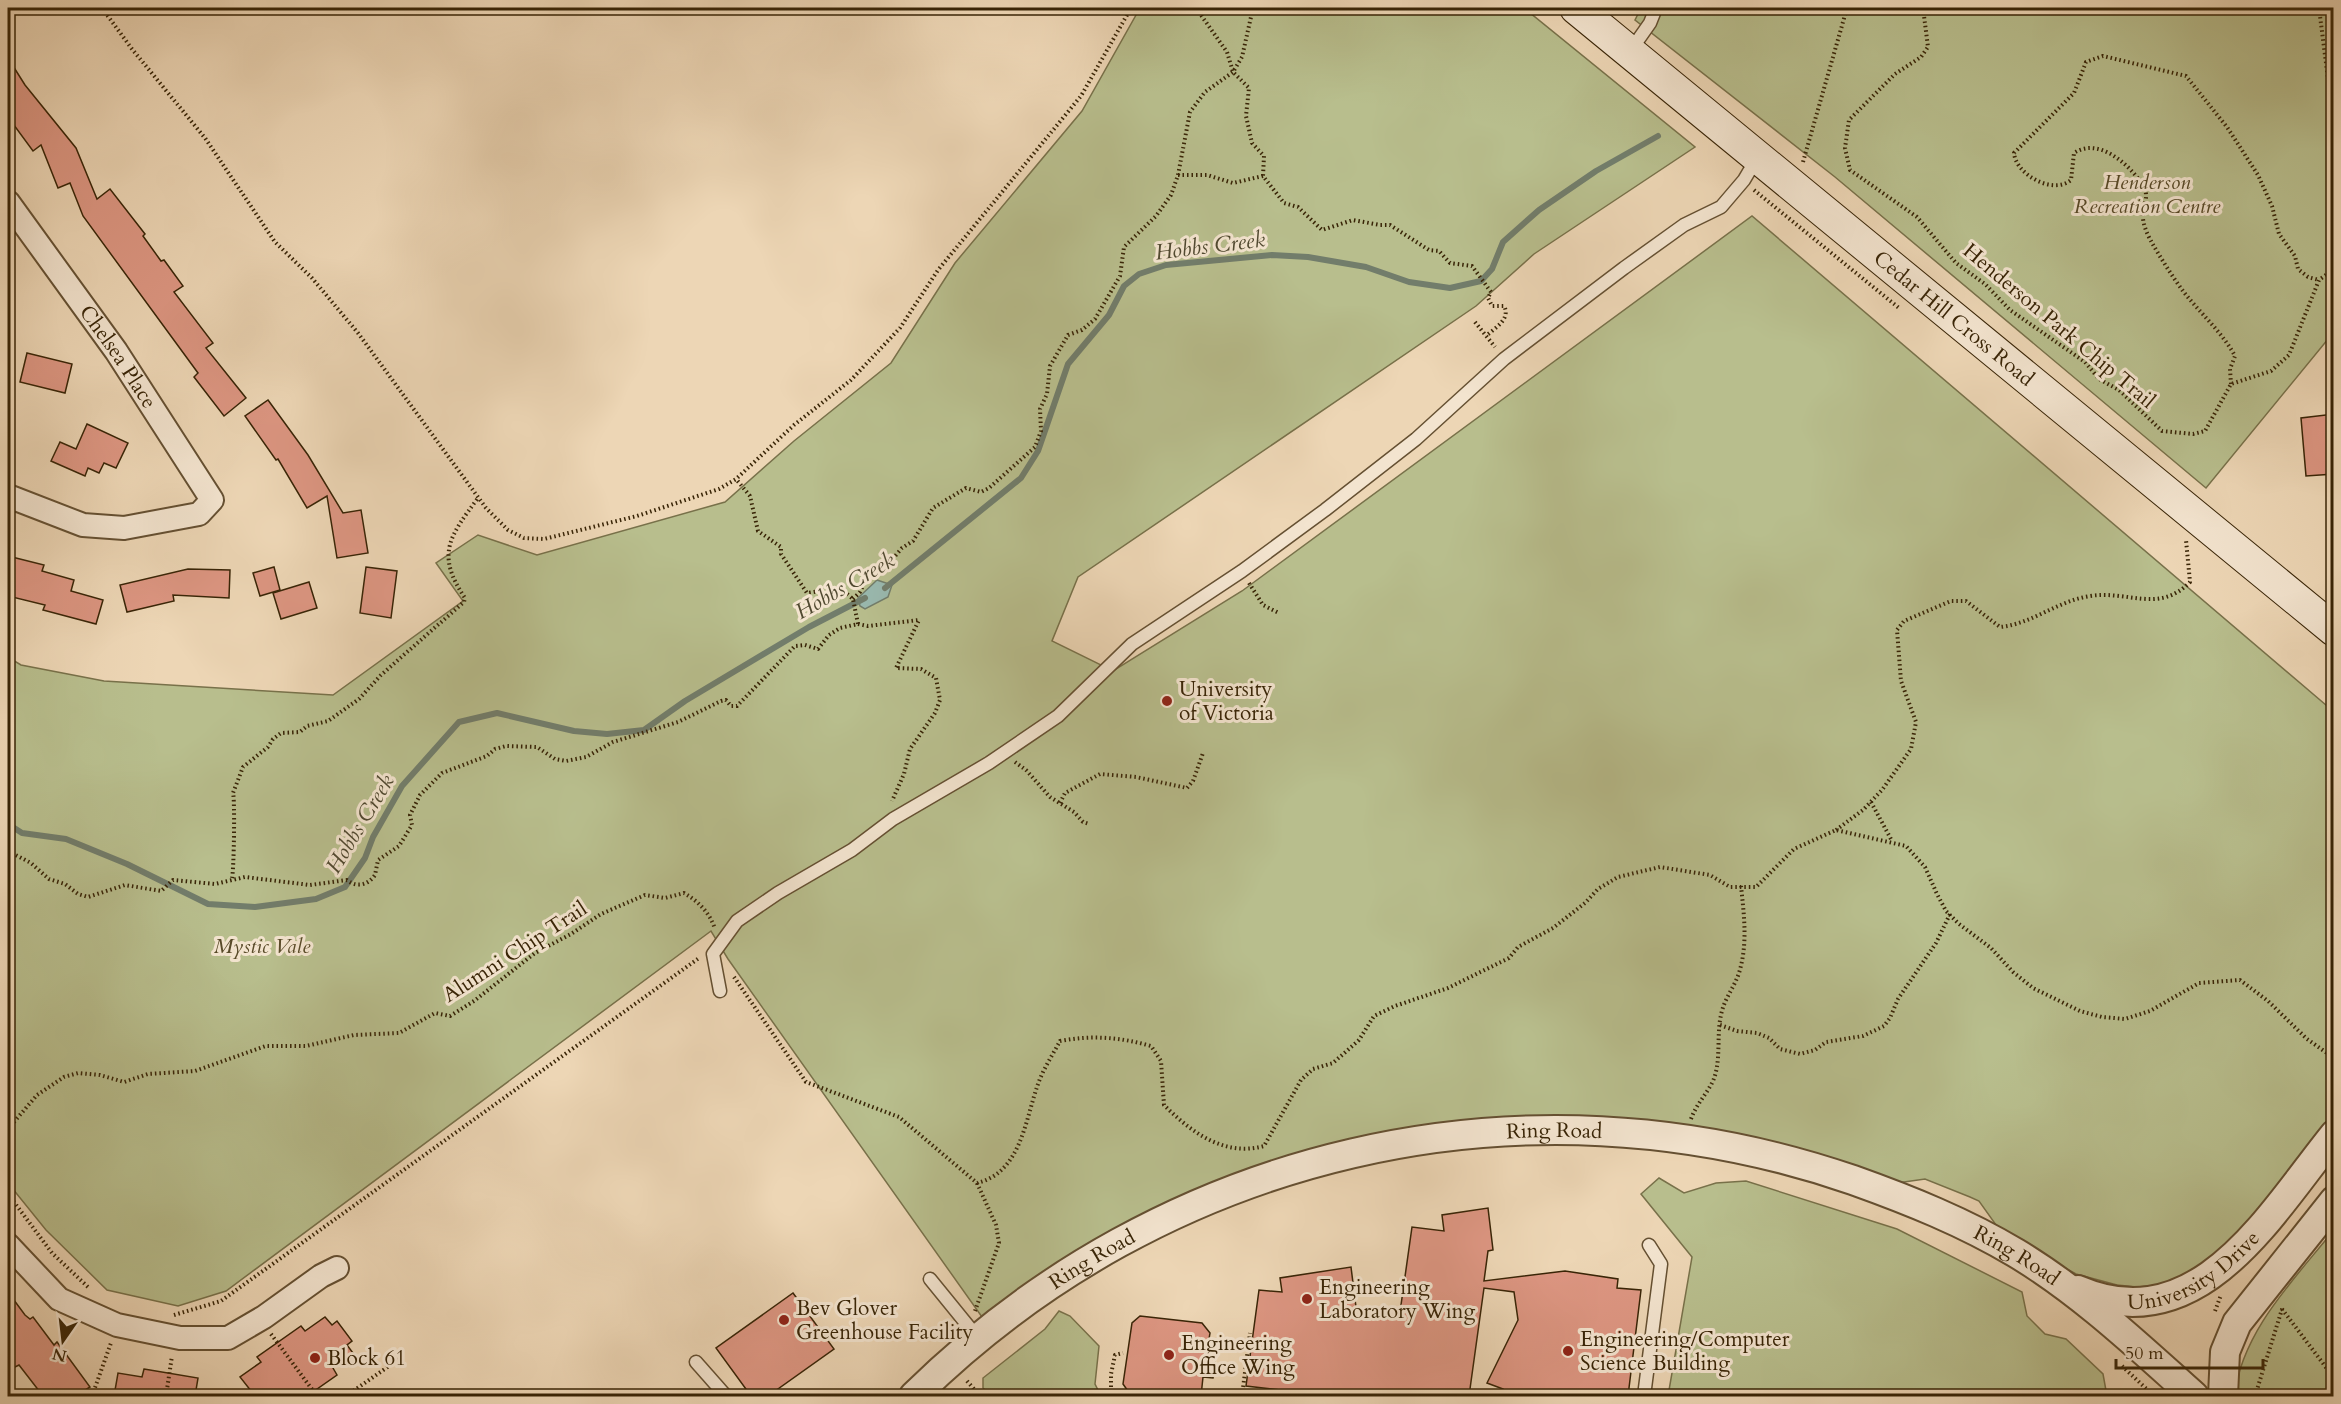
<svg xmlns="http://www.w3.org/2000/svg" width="2341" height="1404" font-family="Cardo,serif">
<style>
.green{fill:#b8be8d;stroke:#78714a;stroke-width:1.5}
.water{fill:#99b9af;stroke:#727d6b;stroke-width:1.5}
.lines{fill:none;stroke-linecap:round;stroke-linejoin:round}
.stream{stroke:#727d6b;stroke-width:6}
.building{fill:#dd9682;stroke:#382406;stroke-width:1.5}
.service-casing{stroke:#655032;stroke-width:15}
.minor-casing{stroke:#655032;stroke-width:26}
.tertiary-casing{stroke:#655032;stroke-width:32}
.secondary-casing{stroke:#382406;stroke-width:34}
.path{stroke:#382406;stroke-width:4;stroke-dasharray:1.5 3;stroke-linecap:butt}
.service{stroke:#f3e4cf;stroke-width:12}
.minor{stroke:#f3e4cf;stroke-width:22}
.tertiary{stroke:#f3e4cf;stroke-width:28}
.secondary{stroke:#f3e4cf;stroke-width:32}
.poi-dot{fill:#8f2418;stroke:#f3e4cf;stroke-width:2}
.labels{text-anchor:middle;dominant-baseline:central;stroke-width:6;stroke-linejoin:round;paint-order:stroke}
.park-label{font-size:21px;font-style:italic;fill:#584a28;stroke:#f3e4cf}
.street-label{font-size:21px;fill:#382406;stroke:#f3e4cf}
.poi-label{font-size:21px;fill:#382406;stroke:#f3e4cf;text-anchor:start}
.water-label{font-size:22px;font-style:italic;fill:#504930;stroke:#f3e4cf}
</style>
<rect width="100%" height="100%" fill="#edd6b5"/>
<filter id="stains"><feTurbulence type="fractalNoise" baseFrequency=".00333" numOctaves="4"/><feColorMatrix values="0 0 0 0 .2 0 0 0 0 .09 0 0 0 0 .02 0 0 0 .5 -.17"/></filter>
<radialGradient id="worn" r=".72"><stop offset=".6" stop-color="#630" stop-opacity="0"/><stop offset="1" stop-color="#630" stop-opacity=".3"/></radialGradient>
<!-- green -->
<g class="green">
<path d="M1140 8H1524L1695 147 1534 254 1476 306 1078 577 1052 641 1113 671 1242 591 1752 216 2333 711V1116L2233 1241 2201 1268 2159 1285 2137 1287 2117 1285 2076 1274 2001 1232 1979 1201 1970 1197 1925 1179 1897 1183 1762 1142 1332 1147 1257 1167 1170 1204 1081 1252 982 1317 728 959 711 931 226 1291 178 1306 107 1290 46 1230 8 1183V657L21 665 104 681 333 695 463 601 436 563 478 535 537 555 725 502 794 441 891 363 955 263 1082 111Z"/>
<path d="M1641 8H2333V333L2206 488 1835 177 1635 20Z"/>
<path d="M1659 1178 1684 1193 1716 1183 1746 1181 1897 1229 2022 1292 2027 1316 2045 1334 2066 1339 2103 1374 2107 1396H1668L1692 1257 1641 1194Z"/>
<path d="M2333 1231V1396H2234C2243 1330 2293 1281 2333 1231Z"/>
<path d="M1059 1311 1070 1316 1099 1346 1095 1384 1101 1396H991L983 1388V1378L1045 1329Z"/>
</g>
<!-- water -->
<path class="water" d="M877 580 892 585 888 597 865 609 860 606 858 598Z"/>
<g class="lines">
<!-- stream -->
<g class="stream">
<path d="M885 588 1021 478 1038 451 1068 364 1109 315 1124 286 1139 274 1166 265 1272 255 1308 257 1366 267 1409 282 1450 288 1481 281 1492 269 1503 242 1539 210 1596 171 1658 136"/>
<path d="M8 824 22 833 66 839 127 864 208 904 255 907 316 899 345 887 365 858 373 837 402 786 459 722 497 713 574 731 607 734 644 730 685 701 809 627 865 598"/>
</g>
</g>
<!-- building -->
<g class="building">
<path d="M8 58 25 85 76 148 97 199 110 189 145 234 143 236 161 261 164 260 183 286 174 292 213 343 206 348 246 398 224 416 194 377 198 373 83 216 70 183 58 188 41 145 33 151 8 117Z"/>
<path d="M27 353 72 364 65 393 20 382Z"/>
<path d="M268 400 308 455 343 513 361 510 368 553 337 558 327 496 307 508 278 459 276 460 245 416Z"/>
<path d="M2334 414V474L2306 476 2301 418Z"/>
<path d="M87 424 128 443 116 468 104 463 99 473 88 468 85 476 51 461 60 442 76 449Z"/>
<path d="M8 556 44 565 42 571 74 580 71 591 103 600 96 624 43 610 45 605 8 596Z"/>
<path d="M274 567 280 590 260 596 253 573Z"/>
<path d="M366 567 397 571 391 618 360 613Z"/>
<path d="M188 569 230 570 229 598 173 595 174 601 127 612 120 585Z"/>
<path d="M309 582 317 608 281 619 273 593Z"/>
<path d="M1488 1208 1493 1250 1488 1251 1484 1281 1565 1271 1618 1279 1617 1288 1641 1290 1628 1396H1501L1503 1389 1487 1383 1518 1320 1514 1292 1484 1288 1469 1396H1332L1246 1386 1259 1290 1282 1292 1280 1278 1351 1267 1356 1307 1400 1312 1412 1227 1444 1231 1442 1215Z"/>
<path d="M8 1292 25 1315 30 1319 33 1317 54 1345 57 1342 90 1387 76 1396H43L19 1365 15 1367 8 1357Z"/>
<path d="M793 1293 834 1349 768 1396H751L716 1348Z"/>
<path d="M1140 1316 1202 1323 1210 1333 1207 1351 1216 1352 1213 1378 1203 1377 1201 1396 1130 1394 1123 1384 1132 1323Z"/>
<path d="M325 1317 332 1325 337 1321 352 1341 347 1345 353 1353 333 1368 337 1375 307 1396H255L240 1377 261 1362 257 1357 301 1326 305 1331Z"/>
<path d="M144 1369 198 1378 195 1396H114L118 1373 142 1377Z"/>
</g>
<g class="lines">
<!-- service casing -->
<g class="service-casing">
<g id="service">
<path d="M1631 50 1650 23 1656 8"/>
<path d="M720 991 713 954 737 921 778 893 852 850 893 819 989 763 1058 716 1132 644 1242 571 1325 510 1416 439 1504 359 1624 268 1684 225 1721 207 1744 180 1757 158"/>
<path d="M930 1279 978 1338"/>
<path d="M696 1362 726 1396"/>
<path d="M1644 1396 1661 1264 1649 1245"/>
</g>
</g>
<!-- minor casing -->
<g class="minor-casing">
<g id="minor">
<path id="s1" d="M8 202 116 351 212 500 199 514 124 528 83 525 8 496"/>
<path d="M8 1245 59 1299 117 1325 180 1338H228L264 1317 321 1276 337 1268"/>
</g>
</g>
<!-- tertiary casing -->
<g class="tertiary-casing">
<g id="tertiary">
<path id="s2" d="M2078 1290C2199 1342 2270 1214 2334 1135"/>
<path id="s3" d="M914 1396C1162 1151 1522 1066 1853 1180 1909 1200 1964 1222 2016 1253 2081 1292 2138 1346 2194 1396"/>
<path d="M2223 1396 2225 1352 2237 1323 2334 1201"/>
</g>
</g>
<!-- secondary casing -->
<g class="secondary-casing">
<g id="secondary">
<path id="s4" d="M1576 8 2334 630"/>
</g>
</g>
<!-- path -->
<g class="path">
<path d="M102 8 132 49 205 138 275 242 312 278 358 333 486 508 508 530 524 538 544 539 637 516 719 489 736 479 794 425 851 380 900 328 938 270 1081 96 1131 8"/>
<path d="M1196 8 1227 52 1233 72 1249 88 1246 116 1252 143 1264 156 1263 176"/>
<path d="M1923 8 1928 47 1921 57 1895 74 1849 120 1845 148 1850 170 1917 217 1956 263 1985 284 2010 310 2085 362 2099 379 2119 390 2162 431 2193 434 2205 431 2231 384 2271 371 2289 355 2319 280 2334 269"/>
<path d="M2319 8 2334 126"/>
<path d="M1803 162 1847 8"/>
<path d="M1178 175H1207L1233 183 1263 176 1284 203 1298 207 1322 230 1353 220 1380 225H1390L1429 250 1439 251 1450 263 1472 266 1491 292 1488 298 1492 306H1504C1511 319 1495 328 1486 336"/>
<path d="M1754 190 1899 308"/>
<path d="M1475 322 1495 347"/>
<path d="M2231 384 2230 369 2235 356C2222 332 2200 313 2183 291 2172 276 2160 257 2151 241 2147 234 2142 222 2143 214 2144 202 2150 196 2142 184 2128 163 2098 137 2074 153L2071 180C2053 195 2016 175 2014 153L2074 93 2086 62 2103 56 2186 76 2227 127 2258 175 2272 206 2279 234 2295 256 2298 269 2308 277 2319 280"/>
<path d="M1249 583 1263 605 1279 613"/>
<path d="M853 599 860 592 869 573 890 562 902 548 913 541 933 508 966 488 981 492 989 488 1035 447 1041 431 1040 409 1047 394 1050 366 1068 335 1082 330 1095 319 1120 276 1124 247 1156 216 1171 195 1178 175 1190 112 1205 92 1233 72 1242 57 1253 8"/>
<path d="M858 624 868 626 919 620 896 668 921 669 936 678 940 700 935 713 910 749 904 774 892 801"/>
<path d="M1015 762 1026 770 1050 797 1074 812 1083 822 1089 824"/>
<path d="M1871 802 1892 841"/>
<path d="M1060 803 1065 793 1100 774 1136 777 1187 788 1193 781 1203 753"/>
<path d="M1836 830 1863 810 1882 790 1911 749 1916 722 1901 681 1897 630 1904 621 1951 601H1966L2000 627C2032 624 2057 601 2090 596 2128 590 2159 614 2190 582L2186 540"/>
<path d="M8 851 31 863 49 879 65 884 78 894 88 897 125 885 161 891 173 880 215 884 245 877 310 885 347 880C357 888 368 885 375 875L378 860 399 846 412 825 410 815 420 795 442 773 487 756 495 749 506 746 537 747 555 759 566 761 586 757 613 742 678 722 721 701 726 700 731 706H737L795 646 805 645 818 649 829 635 840 628 858 624 853 599 840 588 807 593 781 554V547L758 531 750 496 736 479"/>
<path d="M232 878C234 870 235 799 233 793L243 767 268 747 273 739 281 733 300 732 307 726 328 721 359 699 381 675 464 602 465 598C435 554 450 536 478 498"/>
<path d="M734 977 806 1082 899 1117 977 1183C1020 1173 1025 1122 1037 1087 1042 1071 1052 1056 1060 1041 1091 1035 1120 1037 1151 1046L1161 1061 1164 1105C1191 1132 1224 1157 1264 1146L1301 1080 1313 1069 1333 1063 1359 1040 1374 1016 1395 1006 1448 988 1509 958 1518 947 1553 928 1585 903 1598 889 1618 877 1660 867 1710 875 1730 887H1756L1794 849 1836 830 1906 846 1925 867 1937 894 1946 911 1959 924 1991 948 2013 972 2033 988 2080 1011 2102 1017 2125 1019 2150 1011 2199 983 2240 980 2268 1001 2307 1039 2334 1058"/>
<path d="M1720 1025 1737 1031 1757 1033 1769 1038 1780 1049 1800 1054 1815 1050 1826 1042 1863 1036 1884 1026 1890 1018 1898 999 1936 943 1950 914"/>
<path d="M1691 1119C1696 1105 1705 1096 1712 1083 1722 1063 1716 1037 1721 1015 1724 999 1734 988 1739 973 1748 944 1744 915 1741 886"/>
<path d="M8 1129 37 1095 64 1077 78 1073 100 1075 124 1082 148 1074 195 1071 266 1046H306L354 1035 399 1033 435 1013 450 1016 474 1001 535 953 571 934 601 914 645 895 665 898 684 893C698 901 710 913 715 929"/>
<path d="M8 1194 52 1253 89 1288"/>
<path d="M2282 1309 2334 1378"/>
<path d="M975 1311 999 1243 996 1225 977 1183"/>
<path d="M2215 1311 2221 1295"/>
<path d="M174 1315 221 1301 699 958"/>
<path d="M271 1334 317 1396"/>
<path d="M2122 1366 2154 1396"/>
<path d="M967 1381 980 1396"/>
<path d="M92 1396 111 1343"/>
<path d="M166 1396 172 1356"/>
<path d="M346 1396 402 1357"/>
<path d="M1111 1396V1374L1115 1355 1123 1353"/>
<path d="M1242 1396 1250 1333"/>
<path d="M1380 1396V1391"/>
<path d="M2255 1396 2283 1306"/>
</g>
<!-- service -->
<use href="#service" class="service"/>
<!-- minor -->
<use href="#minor" class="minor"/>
<!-- tertiary -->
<use href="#tertiary" class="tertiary"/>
<!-- secondary -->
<use href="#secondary" class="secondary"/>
</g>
<!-- markers -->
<g class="poi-dot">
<circle cx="1167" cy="701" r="6"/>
<circle cx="1307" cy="1299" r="6"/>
<circle cx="784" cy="1320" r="6"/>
<circle cx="1568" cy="1351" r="6"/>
<circle cx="1169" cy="1355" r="6"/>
<circle cx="315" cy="1358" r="6"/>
</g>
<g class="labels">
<!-- park labels -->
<g class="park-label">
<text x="2147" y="182">Henderson<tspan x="2147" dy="24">Recreation Centre</tspan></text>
<text x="262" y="946">Mystic Vale</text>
</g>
<!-- street labels -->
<g class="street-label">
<text stroke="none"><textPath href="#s4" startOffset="489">Cedar Hill Cross Road</textPath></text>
<text transform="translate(2059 326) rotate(40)">Henderson Park Chip Trail</text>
<text stroke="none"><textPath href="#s1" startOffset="190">Chelsea Place</textPath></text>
<text transform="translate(515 952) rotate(-33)">Alumni Chip Trail</text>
<text stroke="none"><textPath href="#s3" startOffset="711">Ring Road</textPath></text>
<text stroke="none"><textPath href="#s3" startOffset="1196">Ring Road</textPath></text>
<text stroke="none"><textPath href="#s3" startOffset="225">Ring Road</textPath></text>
<text stroke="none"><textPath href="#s2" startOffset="126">University Drive</textPath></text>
</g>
<!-- poi labels -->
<g class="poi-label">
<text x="1179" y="689">University<tspan x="1179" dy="24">of Victoria</tspan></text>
<text x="1319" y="1287">Engineering<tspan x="1319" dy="24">Laboratory Wing</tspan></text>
<text x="796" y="1308">Bev Glover<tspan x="796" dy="24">Greenhouse Facility</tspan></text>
<text x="1580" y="1339">Engineering/Computer<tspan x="1580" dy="24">Science Building</tspan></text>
<text x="1181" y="1343">Engineering<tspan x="1181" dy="24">Office Wing</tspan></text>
<text x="327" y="1358">Block 61</text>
</g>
<!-- water labels -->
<g class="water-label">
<text transform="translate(1210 246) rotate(-7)">Hobbs Creek</text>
<text transform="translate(845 586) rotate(-30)">Hobbs Creek</text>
<text transform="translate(360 824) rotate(-59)">Hobbs Creek</text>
</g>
</g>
<!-- margin -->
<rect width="2341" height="1404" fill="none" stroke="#edd6b5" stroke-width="30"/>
<rect x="9" y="9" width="2323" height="1386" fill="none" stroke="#382406" stroke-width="3"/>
<rect x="15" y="15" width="2311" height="1374" fill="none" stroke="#382406" stroke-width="1.5"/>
<!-- north arrow -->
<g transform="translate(63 1341) rotate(194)" stroke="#f3e4cf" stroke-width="4.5" paint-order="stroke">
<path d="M0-4.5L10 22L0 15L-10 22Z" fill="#382406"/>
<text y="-9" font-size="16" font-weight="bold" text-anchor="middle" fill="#382406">N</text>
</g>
<!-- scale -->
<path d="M2116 1359v9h147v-9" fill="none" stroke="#382406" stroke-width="3"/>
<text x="2125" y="1359" font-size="18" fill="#382406" stroke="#f3e4cf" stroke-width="4.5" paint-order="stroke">50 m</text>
<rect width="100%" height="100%" filter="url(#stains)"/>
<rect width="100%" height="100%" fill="url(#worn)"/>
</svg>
